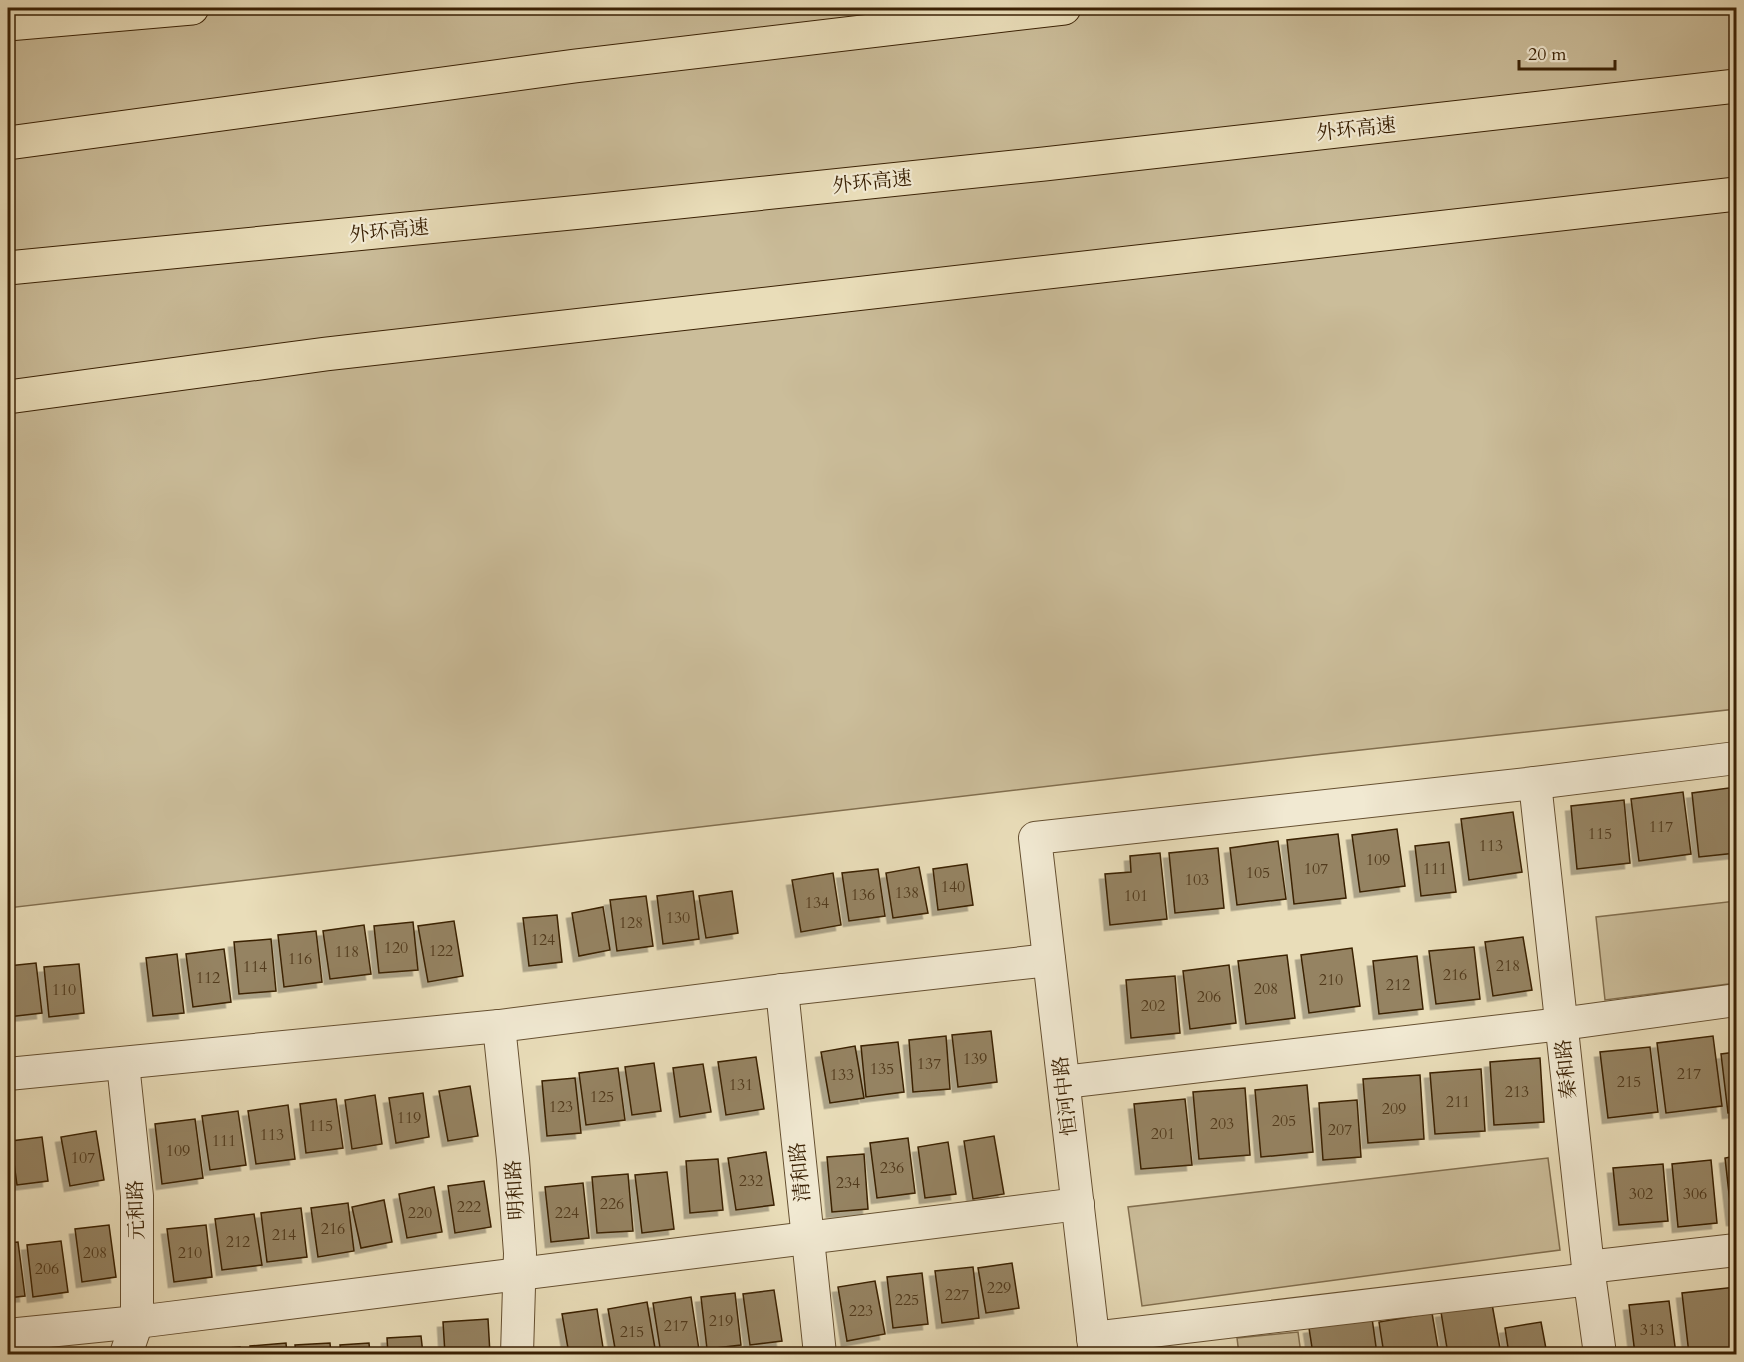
<svg xmlns="http://www.w3.org/2000/svg" width="1744" height="1362" font-family="Cardo,'Noto Serif SC',serif">
<style>
.green{fill:#cbbd9a;stroke:#826f4f;stroke-width:1.5}
.building{fill:#958362;stroke:#3a2104;stroke-width:1.5;filter:url(#shadow)}
.lines{fill:none;stroke-linecap:round;stroke-linejoin:round}
.street-casing{stroke:#665031;stroke-width:34}
.highway-casing{stroke:#3a2104;stroke-width:35}
.street{stroke:#f1e9d2;stroke-width:32}
.highway{stroke:#e9ddb9;stroke-width:33}
.labels{text-anchor:middle;dominant-baseline:central;stroke-width:4.5;stroke-linejoin:round;paint-order:stroke}
.number-label{font-size:16px;fill:#513a1c}
.street-label{font-size:20px;fill:#3a2104;stroke:#f1e9d2}
</style>
<defs>
<filter id="shadow"><feDropShadow dx="-5.5" dy="5.5" stdDeviation="0" flood-color="#0004"/></filter>
</defs>
<rect width="100%" height="100%" fill="#e9ddb9"/>
<filter id="stains"><feTurbulence type="fractalNoise" baseFrequency=".00333" numOctaves="4"/><feColorMatrix values="0 0 0 0 .2 0 0 0 0 .09 0 0 0 0 .02 0 0 0 .5 -.17"/></filter>
<radialGradient id="worn" r=".72"><stop offset=".6" stop-color="#630" stop-opacity="0"/><stop offset="1" stop-color="#630" stop-opacity=".3"/></radialGradient>
<!-- green -->
<g class="green">
<path d="M8 8H1736V709L1324 754 8 908Z"/>
<path d="M1736 901V983L1605 1000 1596 917Z"/>
<path d="M1548 1158 1560 1250 1142 1306 1128 1207Z"/>
<path d="M1298 1332 1301 1354H1239L1237 1338Z"/>
</g>
<!-- building -->
<g class="building">
<path d="M1736 787V853L1699 857 1692 793Z"/>
<path d="M1683 792 1691 854 1639 861 1631 799Z"/>
<path d="M1624 800 1630 863 1577 869 1571 806Z"/>
<path d="M1513 812 1522 872 1469 880 1461 819Z"/>
<path d="M1397 829 1405 886 1360 892 1352 835Z"/>
<path d="M1338 834 1346 898 1294 904 1287 840Z"/>
<path d="M1278 841 1286 899 1237 905 1230 848Z"/>
<path d="M1449 842 1456 892 1421 896 1415 846Z"/>
<path d="M1218 848 1224 908 1175 913 1169 853Z"/>
<path d="M1160 853 1167 919 1110 925 1105 874 1131 872 1130 856Z"/>
<path d="M967 864 973 905 938 910 933 869Z"/>
<path d="M919 867 928 913 893 918 886 873Z"/>
<path d="M878 869 885 916 849 921 842 873Z"/>
<path d="M833 873 841 925 801 932 792 880Z"/>
<path d="M693 891 699 939 663 944 657 896Z"/>
<path d="M732 891 738 933 706 938 699 896Z"/>
<path d="M646 896 653 946 617 951 610 900Z"/>
<path d="M603 907 610 950 579 956 572 913Z"/>
<path d="M557 915 562 962 529 966 523 918Z"/>
<path d="M454 921 463 976 428 982 418 926Z"/>
<path d="M413 922 418 970 379 973 374 926Z"/>
<path d="M364 925 371 974 330 979 323 931Z"/>
<path d="M316 931 322 982 284 987 278 935Z"/>
<path d="M1523 937 1532 990 1493 996 1485 942Z"/>
<path d="M271 939 276 991 239 994 234 942Z"/>
<path d="M1474 947 1480 999 1436 1004 1429 951Z"/>
<path d="M1352 948 1360 1006 1309 1013 1301 955Z"/>
<path d="M224 949 231 1002 193 1007 186 954Z"/>
<path d="M177 954 184 1013 153 1016 146 958Z"/>
<path d="M1287 955 1295 1018 1246 1024 1238 961Z"/>
<path d="M1417 956 1423 1009 1379 1014 1373 961Z"/>
<path d="M36 963 42 1013 8 1017V966Z"/>
<path d="M79 964 84 1013 49 1017 44 967Z"/>
<path d="M1229 965 1236 1023 1190 1029 1183 971Z"/>
<path d="M1175 976 1180 1033 1131 1038 1126 980Z"/>
<path d="M991 1031 997 1082 958 1087 952 1035Z"/>
<path d="M946 1036 950 1089 913 1092 909 1040Z"/>
<path d="M1713 1036 1722 1106 1666 1113 1657 1043Z"/>
<path d="M898 1042 904 1092 866 1097 861 1046Z"/>
<path d="M855 1046 864 1098 830 1103 821 1052Z"/>
<path d="M1650 1047 1658 1112 1608 1118 1600 1052Z"/>
<path d="M1736 1052V1112L1728 1113 1721 1054Z"/>
<path d="M756 1057 764 1109 726 1115 718 1062Z"/>
<path d="M1540 1058 1544 1122 1494 1125 1490 1062Z"/>
<path d="M654 1063 661 1111 632 1115 625 1067Z"/>
<path d="M703 1064 711 1112 680 1117 673 1068Z"/>
<path d="M618 1068 625 1120 586 1125 579 1073Z"/>
<path d="M1481 1069 1485 1131 1435 1134 1430 1073Z"/>
<path d="M1420 1075 1424 1139 1368 1143 1363 1079Z"/>
<path d="M575 1078 581 1133 547 1136 542 1081Z"/>
<path d="M1307 1085 1313 1152 1261 1157 1255 1090Z"/>
<path d="M470 1086 478 1136 448 1141 439 1091Z"/>
<path d="M1245 1088 1250 1155 1199 1159 1193 1092Z"/>
<path d="M423 1093 429 1137 396 1143 389 1098Z"/>
<path d="M375 1095 382 1144 352 1149 345 1100Z"/>
<path d="M336 1099 343 1148 306 1153 300 1104Z"/>
<path d="M1185 1099 1192 1165 1141 1169 1134 1104Z"/>
<path d="M1357 1100 1361 1157 1323 1160 1319 1103Z"/>
<path d="M288 1105 295 1159 256 1164 248 1111Z"/>
<path d="M238 1111 246 1165 210 1170 202 1116Z"/>
<path d="M195 1119 203 1178 162 1184 155 1124Z"/>
<path d="M96 1131 104 1180 70 1186 61 1137Z"/>
<path d="M994 1136 1004 1194 973 1199 964 1141Z"/>
<path d="M42 1137 48 1181 17 1185 11 1141Z"/>
<path d="M908 1138 915 1193 877 1198 870 1143Z"/>
<path d="M948 1142 956 1194 925 1198 918 1147Z"/>
<path d="M766 1152 774 1205 736 1210 728 1158Z"/>
<path d="M864 1154 868 1209 832 1212 827 1157Z"/>
<path d="M1736 1156V1220H1732L1725 1158Z"/>
<path d="M718 1159 723 1210 690 1213 686 1161Z"/>
<path d="M1711 1160 1717 1223 1678 1227 1672 1164Z"/>
<path d="M1663 1164 1668 1221 1619 1225 1613 1168Z"/>
<path d="M667 1172 674 1229 642 1233 635 1175Z"/>
<path d="M628 1174 633 1231 597 1233 592 1177Z"/>
<path d="M484 1181 491 1227 455 1233 448 1186Z"/>
<path d="M583 1183 589 1238 551 1242 545 1187Z"/>
<path d="M434 1187 442 1232 407 1238 399 1194Z"/>
<path d="M384 1200 392 1242 361 1248 352 1207Z"/>
<path d="M348 1203 354 1251 318 1257 311 1208Z"/>
<path d="M301 1208 307 1257 267 1262 261 1213Z"/>
<path d="M254 1214 262 1265 222 1270 215 1219Z"/>
<path d="M109 1225 116 1277 82 1282 75 1229Z"/>
<path d="M206 1225 212 1277 174 1282 167 1229Z"/>
<path d="M61 1241 68 1292 33 1297 27 1245Z"/>
<path d="M18 1242 25 1296 8 1298V1243Z"/>
<path d="M1012 1263 1019 1308 986 1313 978 1268Z"/>
<path d="M973 1267 979 1318 942 1323 935 1271Z"/>
<path d="M922 1273 928 1324 893 1328 887 1277Z"/>
<path d="M875 1281 885 1334 847 1341 838 1287Z"/>
<path d="M1736 1287V1350L1689 1354 1682 1293Z"/>
<path d="M774 1290 782 1341 750 1345 743 1294Z"/>
<path d="M735 1293 741 1345 707 1349 701 1297Z"/>
<path d="M691 1297 699 1350 661 1354 653 1303Z"/>
<path d="M1669 1301 1676 1354H1635L1629 1305Z"/>
<path d="M647 1302 656 1354H616L608 1309Z"/>
<path d="M1492 1304 1501 1354H1448L1441 1312Z"/>
<path d="M597 1309 604 1354H569L562 1314Z"/>
<path d="M1432 1313 1439 1354H1384L1379 1322Z"/>
<path d="M1372 1318 1377 1354H1313L1309 1328Z"/>
<path d="M488 1319 490 1354H445L443 1322Z"/>
<path d="M1541 1322 1547 1354H1509L1505 1328Z"/>
<path d="M421 1336 423 1354H388L387 1338Z"/>
<path d="M286 1343 287 1354H251L250 1346Z"/>
<path d="M330 1343 331 1354H296L295 1345Z"/>
<path d="M369 1343 370 1354H341L340 1345Z"/>
<path d="M240 1347V1354H203L202 1350Z"/>
</g>
<g class="lines">
<!-- street casing -->
<g class="street-casing">
<g id="street">
<path d="M1535 783 1588 1267 1600 1354"/>
<path d="M782 990 820 1354"/>
<path d="M499 1026 513 1159 520 1253 517 1354"/>
<path d="M123 1064 137 1196V1322L126 1354"/>
<path d="M8 1074 499 1026 782 990 1049 960"/>
<path d="M1064 1082 1561 1024 1736 1000"/>
<path d="M1588 1267 1736 1250"/>
<path d="M8 1335 137 1322 1078 1204"/>
<path d="M1093 1338 1590 1279"/>
<path d="M1095 1354 1035 838 1535 783 1736 758"/>
</g>
</g>
<!-- highway casing -->
<g class="highway-casing">
<g id="highway">
<path d="M8 24 192 8"/>
<path d="M8 143 575 66 1064 8"/>
<path d="M8 268 591 211 1044 164 1736 86"/>
<path d="M8 397 326 354 1736 194"/>
</g>
</g>
<!-- street -->
<use href="#street" class="street"/>
<!-- highway -->
<use href="#highway" class="highway"/>
</g>
<g class="labels">
<!-- number labels -->
<g class="number-label">
<text x="1661" y="827">117</text>
<text x="1600" y="834">115</text>
<text x="1491" y="846">113</text>
<text x="1378" y="860">109</text>
<text x="1316" y="869">107</text>
<text x="1435" y="869">111</text>
<text x="1258" y="873">105</text>
<text x="1197" y="880">103</text>
<text x="953" y="887">140</text>
<text x="907" y="893">138</text>
<text x="863" y="895">136</text>
<text x="1136" y="896">101</text>
<text x="817" y="903">134</text>
<text x="678" y="918">130</text>
<text x="631" y="923">128</text>
<text x="543" y="940">124</text>
<text x="396" y="948">120</text>
<text x="441" y="951">122</text>
<text x="347" y="952">118</text>
<text x="300" y="959">116</text>
<text x="1508" y="966">218</text>
<text x="255" y="967">114</text>
<text x="1455" y="975">216</text>
<text x="208" y="978">112</text>
<text x="1331" y="980">210</text>
<text x="1398" y="985">212</text>
<text x="1266" y="989">208</text>
<text x="64" y="990">110</text>
<text x="1209" y="997">206</text>
<text x="1153" y="1006">202</text>
<text x="975" y="1059">139</text>
<text x="929" y="1064">137</text>
<text x="882" y="1069">135</text>
<text x="1689" y="1074">217</text>
<text x="842" y="1075">133</text>
<text x="1629" y="1082">215</text>
<text x="741" y="1085">131</text>
<text x="1517" y="1092">213</text>
<text x="602" y="1097">125</text>
<text x="1458" y="1102">211</text>
<text x="561" y="1107">123</text>
<text x="1394" y="1109">209</text>
<text x="409" y="1118">119</text>
<text x="1284" y="1121">205</text>
<text x="1222" y="1124">203</text>
<text x="321" y="1126">115</text>
<text x="1340" y="1130">207</text>
<text x="1163" y="1134">201</text>
<text x="272" y="1135">113</text>
<text x="224" y="1141">111</text>
<text x="178" y="1151">109</text>
<text x="83" y="1158">107</text>
<text x="892" y="1168">236</text>
<text x="751" y="1181">232</text>
<text x="848" y="1183">234</text>
<text x="1641" y="1194">302</text>
<text x="1695" y="1194">306</text>
<text x="612" y="1204">226</text>
<text x="469" y="1207">222</text>
<text x="420" y="1213">220</text>
<text x="567" y="1213">224</text>
<text x="333" y="1229">216</text>
<text x="284" y="1235">214</text>
<text x="238" y="1242">212</text>
<text x="95" y="1253">208</text>
<text x="190" y="1253">210</text>
<text x="47" y="1269">206</text>
<text x="999" y="1288">229</text>
<text x="957" y="1295">227</text>
<text x="907" y="1300">225</text>
<text x="861" y="1311">223</text>
<text x="721" y="1321">219</text>
<text x="676" y="1326">217</text>
<text x="1652" y="1330">313</text>
<text x="632" y="1332">215</text>
</g>
<!-- street labels -->
<g class="street-label">
<text transform="translate(1356 129) rotate(-6)">外环高速</text>
<text transform="translate(872 182) rotate(-6)">外环高速</text>
<text transform="translate(389 231) rotate(-6)">外环高速</text>
<text transform="translate(1566 1069) rotate(-96)">秦和路</text>
<text transform="translate(1065 1096) rotate(-97)">恒河中路</text>
<text transform="translate(800 1172) rotate(-96)">清和路</text>
<text transform="translate(515 1190) rotate(-94)">明和路</text>
<text transform="translate(136 1210) rotate(-92)">元和路</text>
</g>
</g>
<!-- margin -->
<rect width="1744" height="1362" fill="none" stroke="#e9ddb9" stroke-width="30"/>
<rect x="9" y="9" width="1726" height="1344" fill="none" stroke="#3a2104" stroke-width="3"/>
<rect x="15" y="15" width="1714" height="1332" fill="none" stroke="#3a2104" stroke-width="1.5"/>
<!-- scale -->
<path d="M1519 60v9h96v-9" fill="none" stroke="#3a2104" stroke-width="3"/>
<text x="1528" y="60" font-size="18" fill="#3a2104" stroke="#f1e9d2" stroke-width="4.5" paint-order="stroke">20 m</text>
<rect width="100%" height="100%" filter="url(#stains)"/>
<rect width="100%" height="100%" fill="url(#worn)"/>
</svg>
